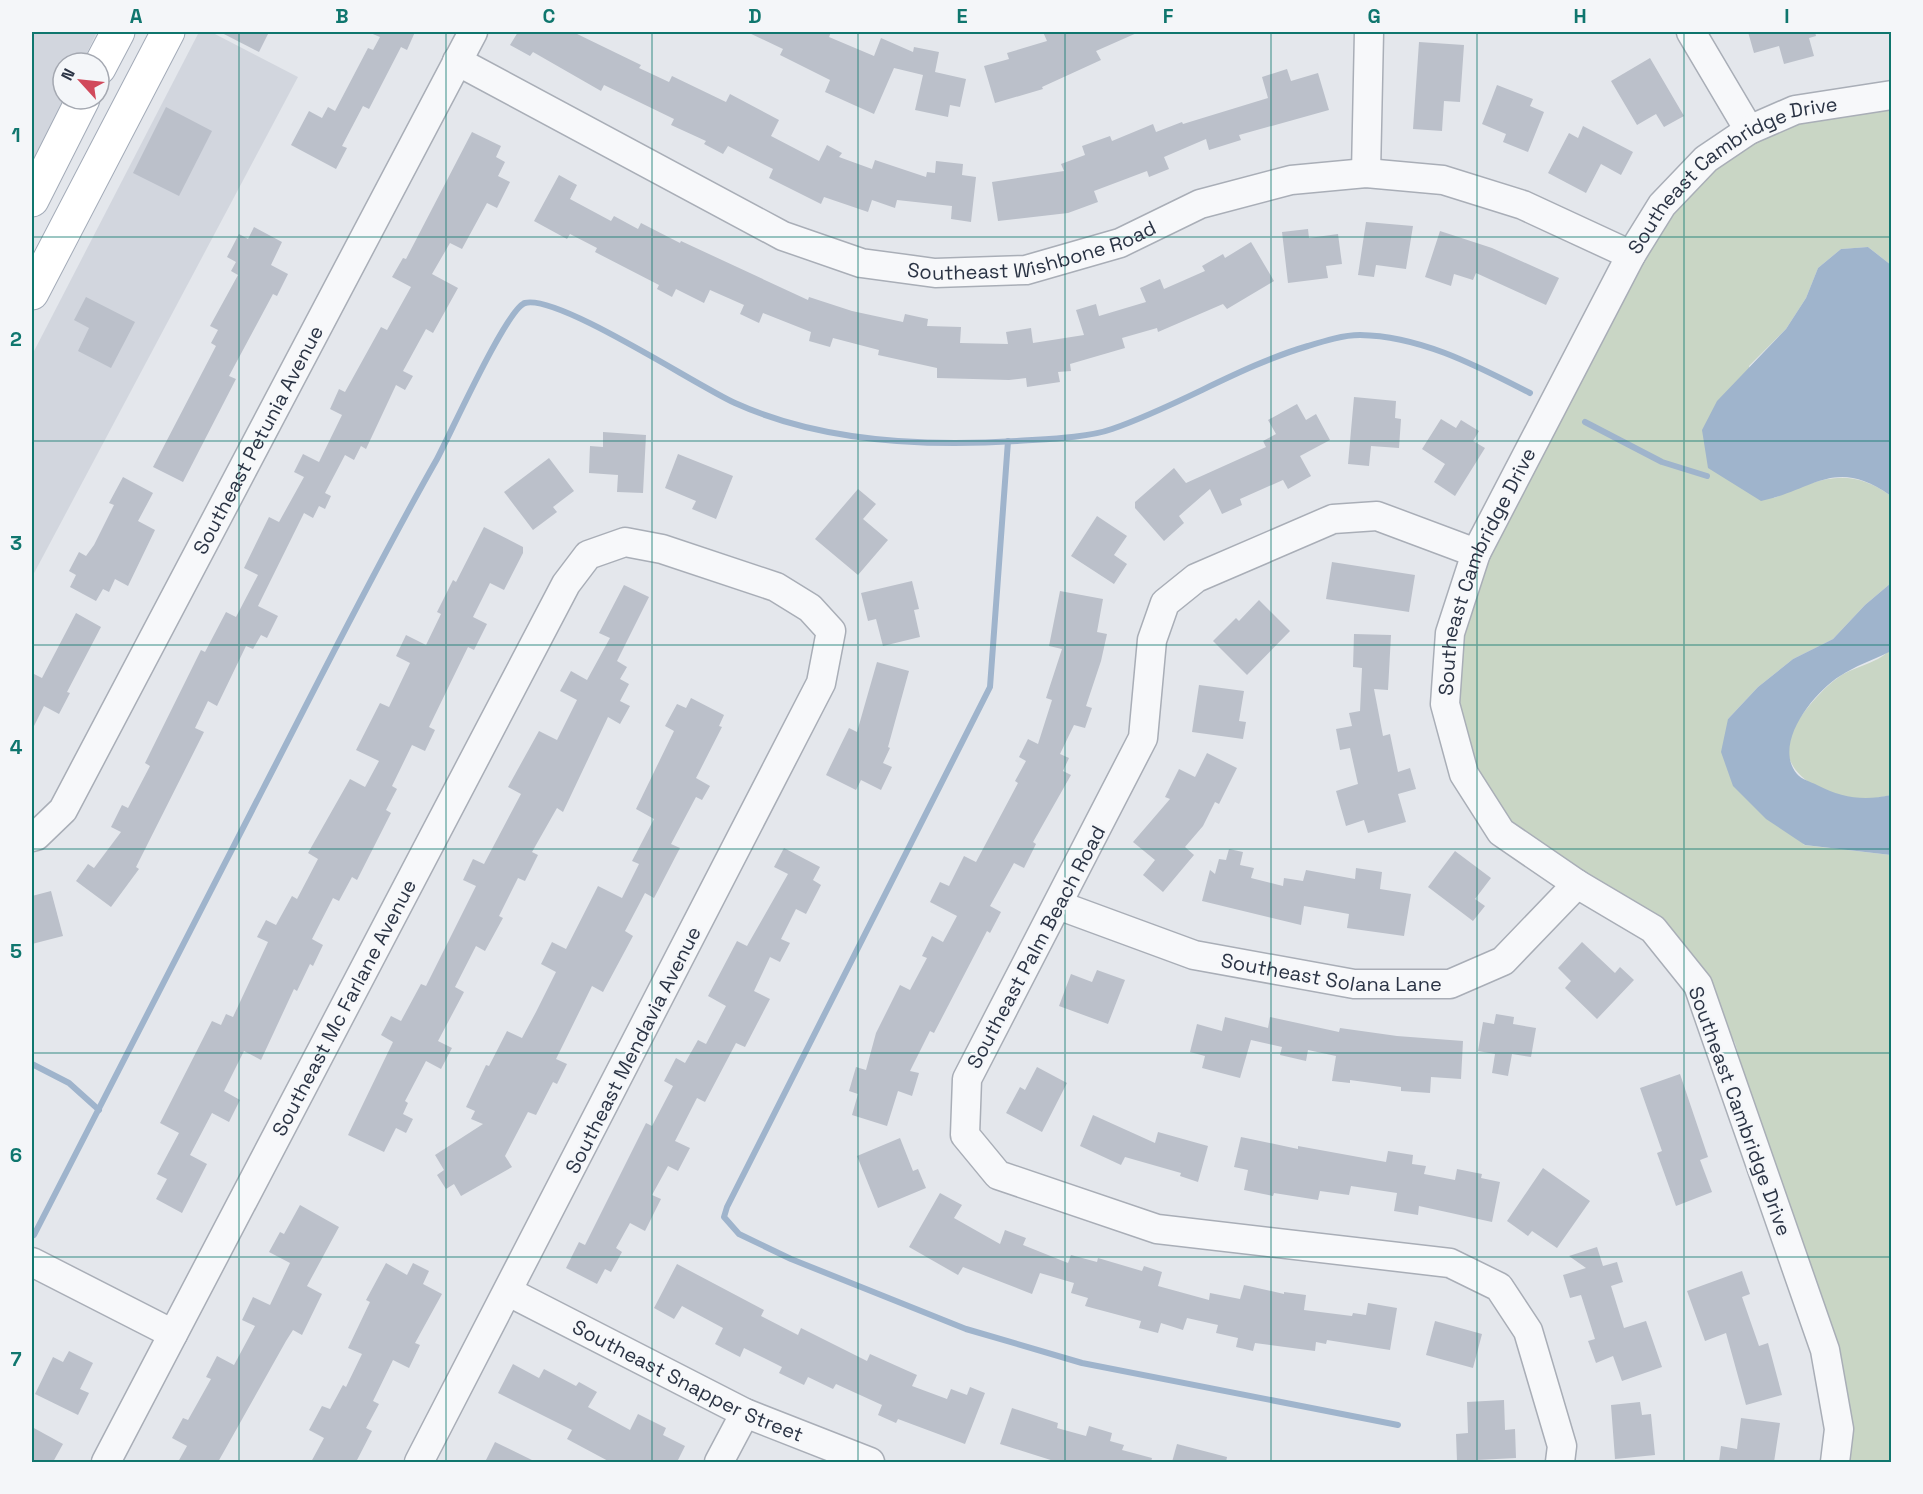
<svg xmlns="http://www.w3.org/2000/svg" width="1923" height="1494" font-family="'Space Grotesk',sans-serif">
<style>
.built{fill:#d2d6de}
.green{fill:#c9d6c5}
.water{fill:#9fb4cc}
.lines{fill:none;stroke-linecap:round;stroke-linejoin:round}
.stream{stroke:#9fb4cc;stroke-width:6}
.building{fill:#bbc0ca}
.minor-casing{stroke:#a9aeb7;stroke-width:31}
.major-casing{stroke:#a3abb8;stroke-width:35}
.minor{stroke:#f7f8fa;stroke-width:28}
.major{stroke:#fff;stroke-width:33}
.grid{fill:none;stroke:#0f766e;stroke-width:1.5;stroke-opacity:0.55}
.labels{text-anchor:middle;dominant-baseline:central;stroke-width:5;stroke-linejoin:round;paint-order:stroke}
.street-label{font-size:20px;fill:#2b3445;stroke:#f4f6f9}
.neatline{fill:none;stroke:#0f766e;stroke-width:2}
.grid-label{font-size:20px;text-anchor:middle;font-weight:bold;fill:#0f766e}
</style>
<rect width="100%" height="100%" fill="#e4e7ec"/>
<!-- built -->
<g class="built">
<path d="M32 32H97L82 63H63L65 99 32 167Z"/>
<path d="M199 32H211L298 77 32 577V355Z"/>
</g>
<!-- green -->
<g class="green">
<path d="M1891 105V265L1868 247 1841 249 1818 268 1806 298 1786 329 1749 366 1774 498C1818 479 1849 465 1891 496V583L1865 605 1833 639 1793 659 1758 687 1728 719 1804 845 1891 855V1462H1846L1767 1152 1735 1043 1719 1012 1706 979 1509 825 1474 771 1456 704 1460 636 1486 558 1641 260 1671 212 1714 167 1755 139 1799 120Z"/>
<path d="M1891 648V795C1878 798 1864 801 1850 799 1823 795 1783 774 1788 742 1791 724 1823 687 1839 677 1854 666 1881 663 1891 648Z"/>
</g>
<!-- water -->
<g class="water">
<path d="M1868 247 1891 265V496C1835 456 1814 490 1761 501L1708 468 1702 430 1717 401 1786 329 1806 298 1818 268 1841 249Z"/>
<path d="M1891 583 1889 652C1873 660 1855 666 1840 676 1814 692 1772 744 1797 774 1801 779 1811 782 1817 785 1842 798 1864 801 1891 795V855L1805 845 1766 819 1733 786 1721 752 1728 719 1758 687 1793 659 1833 639 1865 605Z"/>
</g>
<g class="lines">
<!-- stream -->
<g class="stream">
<path d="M1585 422 1662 462 1707 476"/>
<path d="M1008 441 990 687 727 1207 724 1217 739 1234 791 1259 966 1329 1082 1363 1398 1425"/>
<path d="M32 1064 69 1083 99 1110"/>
<path d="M34 1235C111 1087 187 938 263 789 320 679 375 568 437 459 450 435 507 308 525 303 558 294 697 386 735 403 821 442 924 447 1017 441 1045 439 1087 438 1112 429 1179 406 1240 366 1308 346 1324 341 1343 335 1360 335 1421 336 1477 366 1530 393"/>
</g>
</g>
<!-- building -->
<g class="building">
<path d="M220 32H269L259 52Z"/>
<path d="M368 32H415L407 50 401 47 369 109 363 106 342 146 347 148 336 169 291 145 309 111 322 118 328 107 335 111 368 48 373 50 380 37Z"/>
<path d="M518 32H573L641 65 639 68 669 82 672 76 726 102 730 94 779 120 771 136 819 161 827 145 842 153 839 157 872 169 875 160 926 177 927 172 935 173 936 161 963 164 962 175 976 177 971 222 951 219 952 206 897 200 895 208 872 200 868 212 824 197 821 204 769 178 773 169 728 146 723 154 704 144 706 141 671 125 674 119 604 85 601 91 533 52 530 56 510 45Z"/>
<path d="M747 32H831L829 37 874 56 881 38 913 52 914 47 939 52 935 72 966 79 960 107 950 105 948 117 915 110 923 75 894 68 874 114 825 92 830 80 780 55 783 49Z"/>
<path d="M1043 32H1139L1096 51 1101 60 1042 87 1043 89 995 103 984 66 1009 59 1007 53 1047 41Z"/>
<path d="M1748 32H1815L1816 36 1809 38 1814 56 1784 64 1779 46 1754 53Z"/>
<path d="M1419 42 1464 45 1460 102 1444 101 1442 131 1413 129Z"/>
<path d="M1650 58 1684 116 1664 127 1656 114 1637 125 1611 81Z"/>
<path d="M1287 69 1291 81 1318 73 1329 110 1239 135 1241 140 1209 150 1206 139 1164 157 1169 169 1149 177 1147 171 1094 191 1098 202 1068 213 998 221 992 182 1064 171 1061 164 1085 155 1082 146 1110 136 1112 141 1153 124 1156 132 1182 122 1183 124 1268 98 1262 77Z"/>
<path d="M1497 85 1533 99 1530 106 1544 112 1528 152 1503 142 1506 134 1482 124Z"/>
<path d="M166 107 212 131 179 196 133 173Z"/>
<path d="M1583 126 1633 152 1621 175 1601 164 1586 193 1548 173 1569 133 1578 138Z"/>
<path d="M472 132 501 146 496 157 505 162 498 176 510 182 497 208 487 203 462 249 450 243 432 274 458 288 433 333 426 329 403 371 413 376 405 390 396 385 366 449 361 446 354 460 345 455 325 493 331 496 325 509 319 506 313 518 304 513 258 606 278 616 267 638 261 635 253 649 246 646 217 706 208 701 195 728 204 732 136 867 139 869 111 907 76 881 88 864 94 868 121 832 111 827 122 805 128 808 150 766 145 763 201 650 205 652 226 612 236 617 258 575 244 568 269 517 279 522 304 477 294 472 303 454 319 462 342 415 330 409 339 389 345 392 381 327 387 330 411 287 392 277 403 258 406 259Z"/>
<path d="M559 175 577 185 570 199 611 221 614 216 638 229 641 223 680 243 681 241 808 300 809 297 852 311 903 322 905 314 928 319 927 326 961 327 960 343 1008 344 1006 332 1031 328 1033 343 1084 335 1076 310 1096 304 1099 316 1146 302 1140 288 1160 279 1164 289 1205 271 1202 266 1223 254 1225 258 1251 242 1274 281 1227 309 1223 304 1158 332 1157 328 1122 338 1125 348 1070 364 1071 371 1058 372 1060 382 1027 387 1026 378 1009 380 937 378V368L878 355 879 350 833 338 830 347 809 341 811 332 763 313 759 323 740 314 744 305 710 290 704 303 676 289 672 297 657 289 659 285 595 252 597 248 570 234 567 239 534 221Z"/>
<path d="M1366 222 1413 226 1406 269 1376 265 1374 277 1358 275Z"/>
<path d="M254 227 282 242 271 265 288 274 277 296 273 294 229 376 236 379 183 482 153 467 216 346 211 343 218 330 210 326 238 275 231 271 236 262 227 257 239 234 248 239Z"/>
<path d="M1308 229 1309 238 1338 234 1342 264 1326 266 1328 278 1288 283 1282 232Z"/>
<path d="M1440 231 1492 248 1559 278 1546 305 1476 273 1473 280 1454 274 1451 286 1425 277Z"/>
<path d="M86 297 135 322 111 368 78 351 89 328 74 320Z"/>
<path d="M1354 397 1396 401 1395 418 1401 419 1399 448 1371 446 1369 466 1348 464Z"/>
<path d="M1297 404 1306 420 1316 414 1330 440 1300 456 1311 476 1288 489 1283 480 1240 499 1242 505 1222 514 1210 489 1179 516 1184 523 1164 541 1135 508V502L1174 468 1186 483 1266 447 1263 441 1276 434 1268 420Z"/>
<path d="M1441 419 1456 428 1461 420 1479 431 1473 441 1485 448 1455 496 1434 482 1445 464 1422 449Z"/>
<path d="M603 432 646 435 643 493 617 492 618 475 589 473 590 446 603 447Z"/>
<path d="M678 454 733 476 716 519 692 509 696 501 665 488Z"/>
<path d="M549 458 574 491 553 507 557 512 533 530 504 492Z"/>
<path d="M123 477 153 493 138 521 155 530 128 586 115 579 109 592 103 589 96 601 70 587 76 575 69 571 79 552 86 556 94 545 114 505 109 503Z"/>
<path d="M858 489 876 504 863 519 888 540 858 575 815 539Z"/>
<path d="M1097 516 1127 536 1114 555 1127 564 1114 584 1071 556Z"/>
<path d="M484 527 523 547V553L504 590 490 583 473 617 487 624 474 650 468 647 429 727 435 730 425 751 412 745 392 786 397 789 386 810 391 813 357 880 352 877 339 901 333 898 312 939 323 945 313 966 310 964 297 991 294 989 261 1060 244 1051 224 1091 240 1100 229 1122 212 1113 190 1155 207 1164 182 1213 156 1199 167 1179 157 1174 179 1133 160 1123 212 1021 221 1025 226 1014 233 1017 268 942 257 937 266 920 276 925 292 896 297 899 318 859 308 853 350 779 365 787 379 761 356 750 380 703 389 707 410 663 396 656 406 635 426 645 441 614 437 612 453 580 456 582Z"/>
<path d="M1332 562 1415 575 1409 612 1326 599Z"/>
<path d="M912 581 919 609 914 610 920 637 883 646 876 619 868 621 861 593Z"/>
<path d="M624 585 649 597 617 661 627 667 620 679 629 684 620 701 630 706 620 724 608 717 563 812 557 808 532 852 538 855 525 881 518 878 499 916 503 918 485 951 476 946 455 987 464 992 438 1041 452 1048 441 1069 426 1061 405 1101 408 1103 403 1114 413 1119 406 1133 396 1128 384 1152 348 1135 393 1042 381 1035 391 1016 401 1021 421 984 426 986 476 886 463 880 473 859 484 864 521 794 508 787 539 731 557 740 577 700 560 691 571 671 587 680 610 638 599 633Z"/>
<path d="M1060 591 1103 599 1097 632 1107 634 1101 661 1086 706 1092 708 1085 728 1074 725 1060 754 1069 758 1063 771 1071 775 1033 842 1036 844 1024 868 1014 863 990 906 1001 912 990 933 987 931 934 1033 930 1031 910 1071 919 1073 912 1096 898 1091 887 1126 852 1115 858 1094 849 1091 856 1067 866 1070 876 1033 900 985 910 990 927 958 922 956 932 936 943 942 957 916 930 902 940 882 949 886 964 856 976 862 1018 783 1015 781 1026 761 1019 757 1028 739 1038 744 1052 700 1046 698 1062 649 1049 646Z"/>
<path d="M1259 600 1290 631 1247 675 1213 641 1236 618 1239 621Z"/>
<path d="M76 613 101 627 67 692 70 693 59 714 44 706 32 730V673L42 678Z"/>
<path d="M1354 634 1391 635 1388 690 1374 689 1383 736 1390 734 1398 772 1410 768 1416 789 1398 794 1406 822 1368 833 1364 820 1346 826 1336 791 1358 784 1350 748 1340 750 1336 729 1352 726 1349 713 1360 711 1362 668 1353 667Z"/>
<path d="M877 662 909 671 888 747 890 748 883 763 892 767 881 790 861 780 856 790 826 775 849 728 857 732Z"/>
<path d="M1199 685 1244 691 1239 721 1246 722 1243 739 1192 732Z"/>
<path d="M691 698 724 715 719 726 722 727 696 778 710 786 702 800 696 797 671 844 680 848 654 898 645 893 625 931 633 936 603 992 592 986 556 1059 567 1064 557 1084 553 1082 536 1115 528 1112 505 1156 512 1167 461 1196 454 1184 446 1189 437 1175 444 1170 435 1155 483 1124 471 1119 475 1111 466 1107 486 1065 489 1066 507 1031 522 1038 536 1012 556 972 541 964 552 942 566 949 598 886 622 898 639 864 632 861 654 819 636 809 674 731 665 726 677 704 686 708Z"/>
<path d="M1207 753 1237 768 1219 804 1215 802 1203 826 1185 847 1194 855 1163 892 1143 875 1155 860 1133 842 1170 799 1165 797 1179 769 1195 777Z"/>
<path d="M784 848 820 867 813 880 821 885 806 914 796 909 781 939 790 943 780 962 770 957 754 991 770 999 745 1047 736 1043 705 1102 697 1098 675 1141 690 1148 678 1171 668 1166 652 1195 661 1199 645 1231 630 1223 616 1248 622 1252 611 1272 605 1269 597 1284 566 1268 579 1242 585 1245 646 1123 652 1126 673 1086 664 1081 676 1058 685 1063 698 1040 706 1044 726 1006 708 996 737 941 747 946 788 874 774 867Z"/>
<path d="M1229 849 1243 852 1240 865 1254 868 1251 878 1283 886 1284 878 1303 881 1306 870 1355 879 1356 868 1382 872 1380 889 1411 894 1404 936 1347 928 1349 914 1304 906 1301 925 1202 901 1210 870 1215 874 1219 859 1226 860Z"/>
<path d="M1455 851 1491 878 1475 899 1485 906 1473 921 1428 887Z"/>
<path d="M51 891 63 936 32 944V896Z"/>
<path d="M1582 942 1615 973 1620 967 1634 980 1597 1019 1565 988 1571 981 1558 968Z"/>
<path d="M1097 970 1125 980 1108 1024 1059 1006 1071 974 1092 982Z"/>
<path d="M1496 1014 1514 1017 1513 1024 1536 1028 1531 1057 1512 1054 1508 1076 1492 1073 1495 1054 1478 1051 1483 1022 1494 1024Z"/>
<path d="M1225 1017 1268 1028 1270 1017 1339 1032 1340 1028 1397 1036 1463 1041 1461 1079 1431 1077 1430 1093 1401 1091V1087L1350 1080V1083L1332 1081 1336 1056 1308 1050 1306 1061 1280 1055 1282 1047 1251 1040 1240 1078 1202 1068 1205 1056 1190 1052 1197 1024 1222 1031Z"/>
<path d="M1037 1067 1067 1083 1042 1132 1006 1113 1020 1087 1025 1090Z"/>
<path d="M1680 1074 1708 1157 1700 1160 1712 1192 1676 1206 1657 1153 1662 1151 1640 1088Z"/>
<path d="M1093 1115 1155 1143 1158 1132 1208 1146 1198 1182 1180 1176 1181 1173 1125 1157 1121 1165 1080 1146Z"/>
<path d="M1241 1137 1298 1149V1146L1386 1162 1388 1151 1413 1155 1412 1164 1426 1166 1424 1174 1455 1180 1457 1169 1482 1174 1481 1178 1500 1182 1492 1222 1419 1206 1418 1215 1394 1211 1397 1193 1351 1186 1349 1195 1320 1191 1318 1200 1274 1193 1273 1196 1244 1190 1248 1170 1234 1167Z"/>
<path d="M900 1138 913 1171 918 1169 926 1188 878 1208 857 1156Z"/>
<path d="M1543 1168 1590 1201 1557 1248 1532 1231 1528 1236 1507 1221Z"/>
<path d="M940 1193 962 1205 954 1218 1000 1244 1005 1230 1026 1238 1023 1245 1068 1263 1071 1255 1097 1262 1098 1258 1142 1271 1144 1266 1162 1272 1158 1286 1209 1300 1210 1293 1240 1299 1244 1285 1284 1294V1292L1306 1295 1304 1310 1352 1316 1353 1313 1366 1315 1368 1303 1397 1308 1390 1350 1327 1340 1326 1344 1316 1342 1315 1351 1255 1343 1253 1351 1236 1347 1238 1338 1216 1333 1218 1325 1187 1318 1183 1330 1161 1323 1158 1333 1139 1328 1141 1321 1085 1306 1088 1298 1071 1293 1074 1283 1040 1273 1032 1294 963 1267 958 1275 909 1247Z"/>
<path d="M300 1205 339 1227 307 1286 322 1294 302 1335 293 1330 286 1341 218 1462H178L187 1446 172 1438 183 1418 188 1420 211 1379 206 1377 217 1356 234 1365 255 1326 242 1320 253 1297 270 1305 290 1263 269 1252 280 1232 284 1234Z"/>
<path d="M1597 1247 1603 1266 1617 1262 1623 1282 1611 1286 1624 1328 1646 1321 1662 1367 1622 1381 1613 1356 1596 1363 1588 1341 1595 1339 1581 1295 1570 1298 1563 1275 1586 1268 1569 1256Z"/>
<path d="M386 1263 407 1275 413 1263 429 1271 423 1284 442 1294 415 1343 420 1345 409 1368 393 1360 373 1401 379 1404 366 1428 372 1431 356 1462H311L324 1438 309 1430 322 1406 330 1409 343 1385 346 1387 362 1354 348 1348 370 1302 366 1300Z"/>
<path d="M677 1264 764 1310 761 1316 798 1335 801 1328 867 1361 870 1354 917 1375 912 1386 947 1399 951 1389 967 1395 970 1387 985 1393 965 1444 898 1419 896 1423 878 1415 882 1405 836 1384 833 1389 808 1377 804 1385 779 1373 782 1367 744 1348 740 1357 715 1344 723 1328 682 1306 674 1319 654 1308Z"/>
<path d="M1742 1271 1750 1294 1742 1297 1759 1346 1768 1343 1782 1395 1746 1405 1726 1333 1705 1341 1687 1291Z"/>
<path d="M1435 1321 1482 1334 1473 1368 1426 1355Z"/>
<path d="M69 1351 93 1363 80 1389 89 1393 78 1415 35 1394 53 1357 63 1362Z"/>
<path d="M513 1364 539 1378 544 1369 576 1386 579 1382 597 1392 588 1407 630 1430 638 1414 666 1428 663 1435 685 1446 677 1462H610L567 1439 572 1430 498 1393Z"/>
<path d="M1504 1400 1505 1430 1515 1429 1516 1458 1457 1461 1456 1434 1468 1433 1467 1402Z"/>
<path d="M1640 1402 1642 1415 1651 1414 1655 1455 1615 1459 1611 1405Z"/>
<path d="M1012 1408 1058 1423 1057 1428 1086 1436 1089 1426 1112 1433 1110 1441 1124 1445 1122 1450 1152 1458 1151 1462H1057L1000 1444Z"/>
<path d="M1741 1418 1780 1423 1774 1462H1719L1721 1446 1737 1449Z"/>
<path d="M32 1427 63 1444 53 1462H32Z"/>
<path d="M495 1442 536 1462H485Z"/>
<path d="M1177 1444 1227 1457 1226 1462H1172Z"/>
</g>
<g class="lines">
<!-- minor casing -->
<g class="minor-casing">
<g id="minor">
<path d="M1691 32 1749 130"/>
<path id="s1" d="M457 61 783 236 861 263 935 273 1026 270 1120 243 1200 204 1291 180 1366 173 1443 180 1523 205 1631 255"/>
<path d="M1366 173 1369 32"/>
<path d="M1476 553 1377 516 1333 519 1196 578 1165 603 1152 640 1143 738 967 1079 965 1135 998 1175 1157 1229 1450 1263 1499 1287 1528 1331 1562 1446 1560 1462"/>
<path id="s2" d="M32 837 36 836 63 810 473 32"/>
<path id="s3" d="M1058 905 1194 955 1354 984H1450L1503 961 1577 884"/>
<path d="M32 1262 173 1334"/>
<path id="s4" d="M509 1292 745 1413 870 1462"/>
<path id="s5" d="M106 1462 566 584 588 555 625 542 662 549 776 587 810 608 831 631 821 683 419 1462"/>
<path d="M719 1462 745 1413"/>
<path id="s6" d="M1835 1462 1839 1429 1825 1350 1698 985 1653 929 1577 884 1501 832 1464 774 1445 704 1450 633 1476 553 1631 255 1662 205 1706 159 1749 130 1795 110 1892 95"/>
</g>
</g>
<!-- major casing -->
<g class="major-casing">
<g id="major">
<path d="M99 68 118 32"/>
<path d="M32 200 83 99"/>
<path d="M32 293 168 32"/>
</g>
</g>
<!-- minor -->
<use href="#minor" class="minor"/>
<!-- major -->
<use href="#major" class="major"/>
</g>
<!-- grid -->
<path class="grid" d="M239 32V1462M446 32V1462M652 32V1462M858 32V1462M1065 32V1462M1271 32V1462M1477 32V1462M1684 32V1462M32 237H1892M32 441H1892M32 645H1892M32 849H1892M32 1053H1892M32 1257H1892"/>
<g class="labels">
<!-- street labels -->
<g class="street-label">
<text stroke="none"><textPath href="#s6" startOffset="1520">Southeast Cambridge Drive</textPath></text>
<text stroke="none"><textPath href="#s1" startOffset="627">Southeast Wishbone Road</textPath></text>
<text stroke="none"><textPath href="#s2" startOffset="460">Southeast Petunia Avenue</textPath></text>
<text stroke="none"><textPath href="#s6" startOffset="1034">Southeast Cambridge Drive</textPath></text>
<text transform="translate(1036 947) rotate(-62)">Southeast Palm Beach Road</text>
<text stroke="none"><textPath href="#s3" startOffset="284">Southeast Solana Lane</textPath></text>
<text stroke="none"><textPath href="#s5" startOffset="513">Southeast Mc Farlane Avenue</textPath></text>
<text transform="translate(633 1050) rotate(-63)">Southeast Mendavia Avenue</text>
<text transform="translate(1740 1111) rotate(70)">Southeast Cambridge Drive</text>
<text stroke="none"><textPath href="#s4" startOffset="200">Southeast Snapper Street</textPath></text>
</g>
</g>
<!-- border -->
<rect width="1923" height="1494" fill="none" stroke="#f4f6f9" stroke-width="66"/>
<!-- north arrow -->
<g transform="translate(81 81) rotate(297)"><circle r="28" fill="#f4f6f9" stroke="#a4a8b1" stroke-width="1.5"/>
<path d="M0-4.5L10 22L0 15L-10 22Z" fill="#d1495b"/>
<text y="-9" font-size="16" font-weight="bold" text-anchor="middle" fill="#2b3445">N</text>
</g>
<rect x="33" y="33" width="1857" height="1428" class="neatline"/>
<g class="grid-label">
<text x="136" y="23">A</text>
<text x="342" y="23">B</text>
<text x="549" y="23">C</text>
<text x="755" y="23">D</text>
<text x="962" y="23">E</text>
<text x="1168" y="23">F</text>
<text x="1374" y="23">G</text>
<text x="1580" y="23">H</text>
<text x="1787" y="23">I</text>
<text x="16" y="142">1</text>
<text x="16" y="346">2</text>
<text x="16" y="550">3</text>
<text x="16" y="754">4</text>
<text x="16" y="958">5</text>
<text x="16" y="1162">6</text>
<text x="16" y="1366">7</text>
</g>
</svg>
